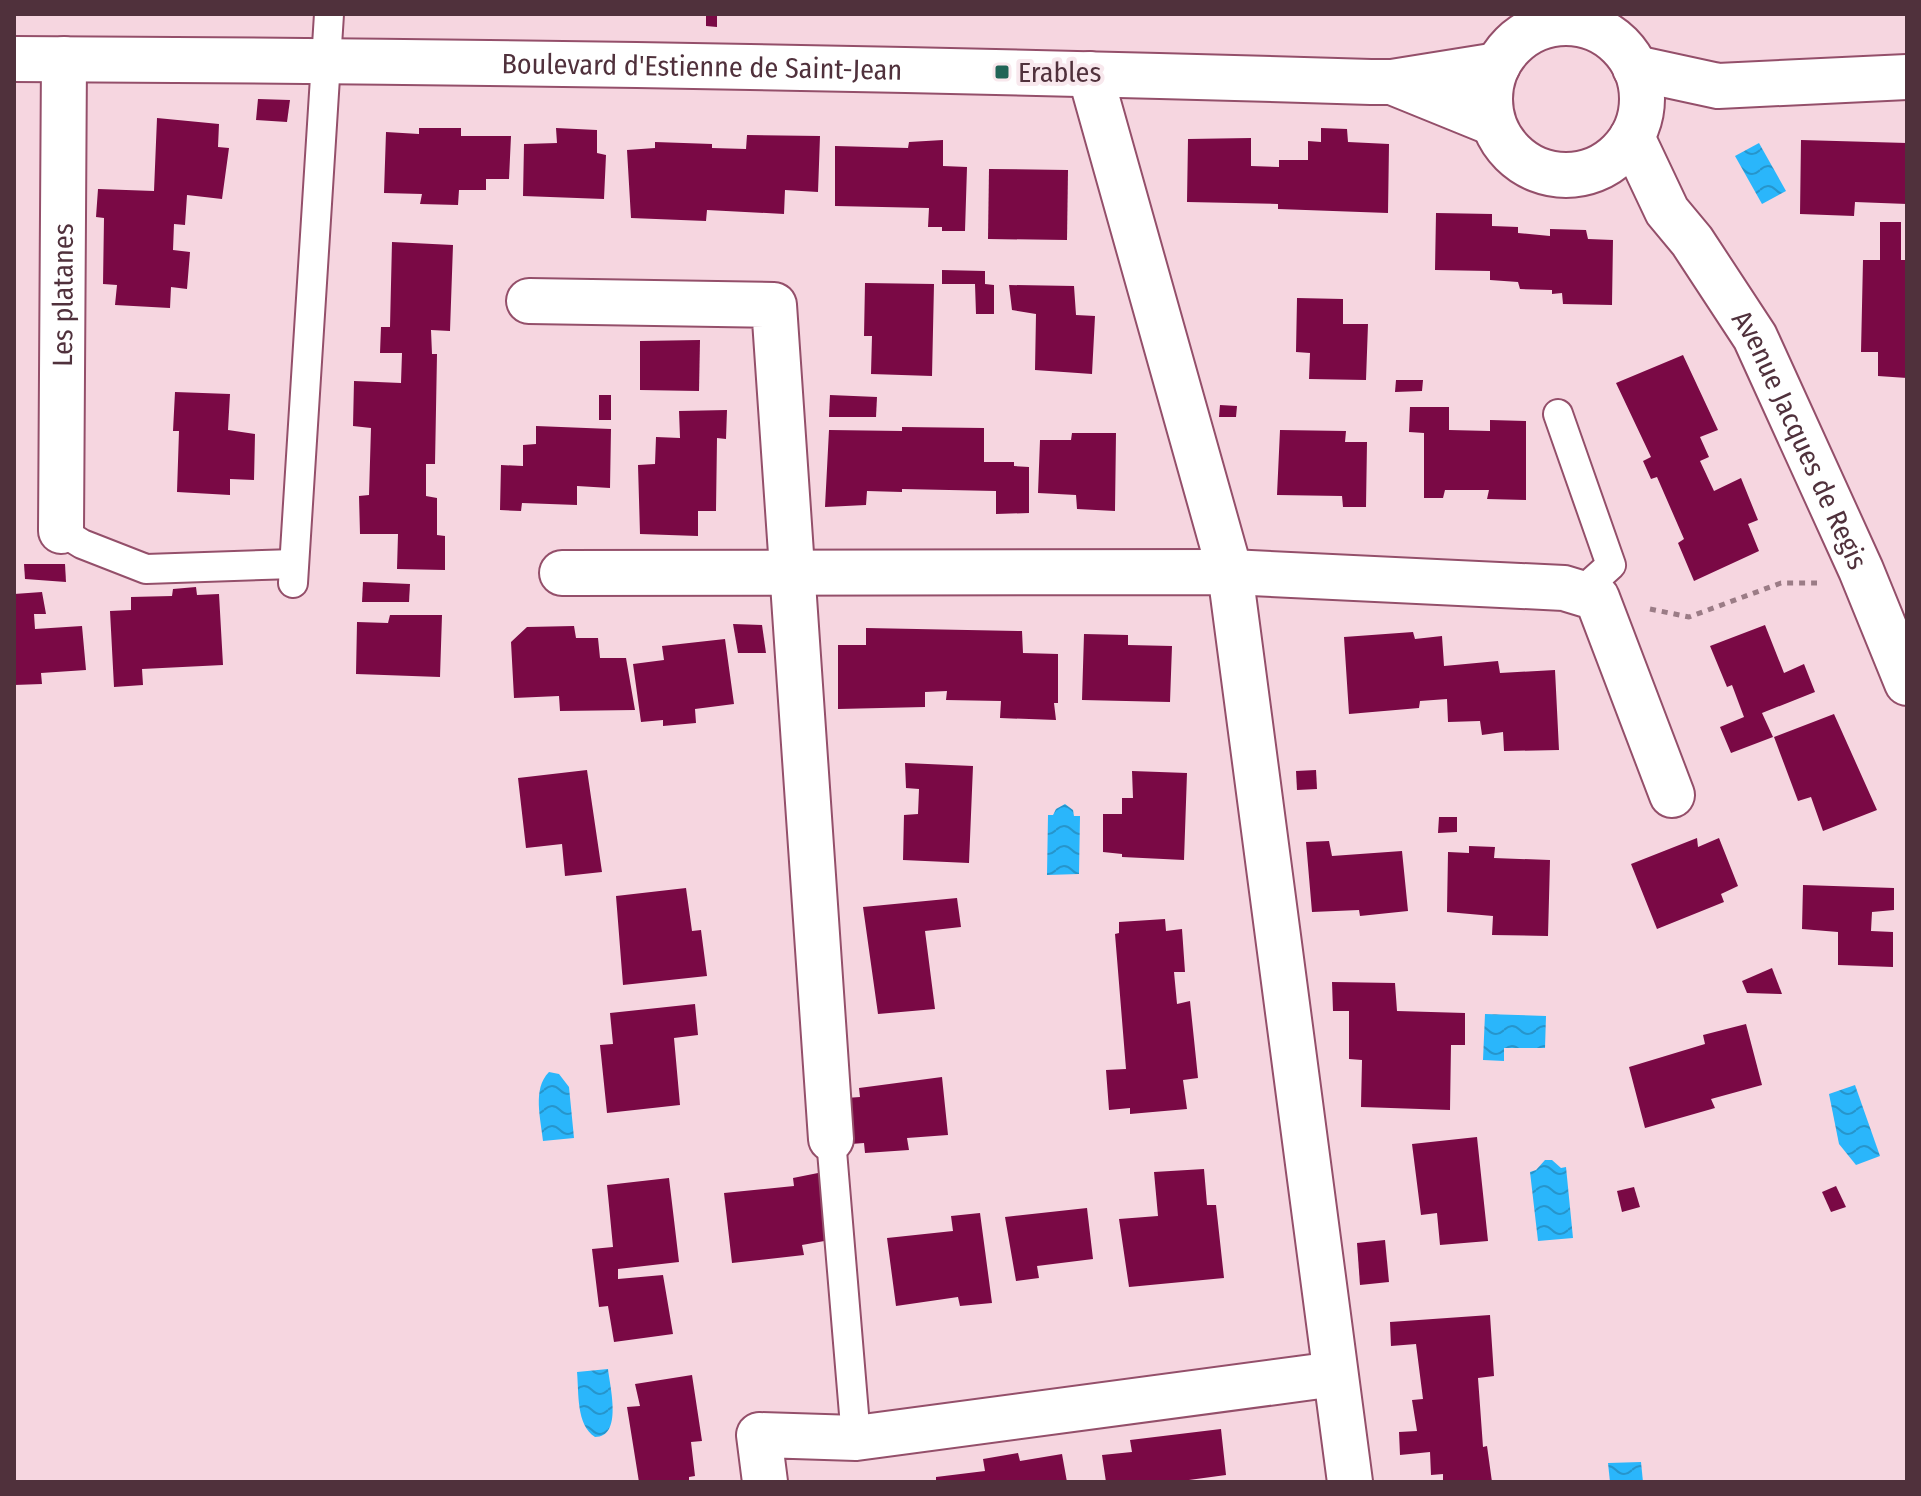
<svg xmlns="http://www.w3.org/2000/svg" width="1921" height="1496" font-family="'Fira Sans Condensed',sans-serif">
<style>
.water{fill:url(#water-waves)}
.building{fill:#7a0945}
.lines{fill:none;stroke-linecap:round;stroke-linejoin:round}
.service-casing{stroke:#944f6a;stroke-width:32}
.minor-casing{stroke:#944f6a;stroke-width:48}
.path{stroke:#9b7c86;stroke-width:5;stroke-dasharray:6 6;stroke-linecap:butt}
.service{stroke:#fff;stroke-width:28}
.minor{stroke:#fff;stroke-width:44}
.poi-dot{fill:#206557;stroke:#f8e8ed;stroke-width:3}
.labels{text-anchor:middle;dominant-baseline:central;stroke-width:8;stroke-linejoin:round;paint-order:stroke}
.street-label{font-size:28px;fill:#50313c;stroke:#f8e8ed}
.poi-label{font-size:28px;fill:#50313c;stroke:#f8e8ed;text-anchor:start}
</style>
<defs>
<pattern id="water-waves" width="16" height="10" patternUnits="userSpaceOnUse" patternTransform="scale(2)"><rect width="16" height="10" fill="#2ab6fb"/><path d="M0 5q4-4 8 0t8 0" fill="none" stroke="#2695cc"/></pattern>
</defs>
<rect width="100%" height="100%" fill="#f6d6e0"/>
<!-- water -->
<g class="water">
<path d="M1759 143 1786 191 1762 204 1735 156Z"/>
<path d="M1065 804 1073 810 1074 816H1080L1079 874 1047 875 1048 815H1053L1056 809Z"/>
<path d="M1485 1014 1546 1016 1545 1048H1504V1061L1483 1060Z"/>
<path d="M549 1072 559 1074 569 1087 574 1138 543 1141C541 1119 532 1089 549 1072Z"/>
<path d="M1855 1085 1880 1156 1856 1165 1839 1144 1829 1094Z"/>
<path d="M1545 1160H1552L1561 1168 1566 1167 1573 1238 1538 1241 1530 1172 1536 1170Z"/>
<path d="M608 1369C610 1387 623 1437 595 1437 576 1425 579 1393 577 1372Z"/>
<path d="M1641 1462 1643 1482H1610L1608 1463Z"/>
</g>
<!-- building -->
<g class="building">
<path d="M706 14H717V27L706 26Z"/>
<path d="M258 99 290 100 287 122 256 120Z"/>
<path d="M157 118 219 124 218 147 229 148 222 199 187 195 185 225 174 224 173 250 190 252 187 289 171 287 170 308 115 305 117 285 103 284 104 218 96 217 98 189 154 191Z"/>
<path d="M419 128H461V136H511L509 179H486V190H459L458 205 420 204 422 194 384 193 386 132 419 134Z"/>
<path d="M556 128 597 130V153L606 155 604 199 523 196 524 144 557 143Z"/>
<path d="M1321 128 1347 129 1348 142 1389 144 1388 213 1278 209V204L1187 202 1188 139 1251 138V166L1279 167V160H1308V141L1321 142Z"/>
<path d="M747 135 820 136 818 192 785 190 784 214 707 210 706 221 631 218 627 150 655 148V142L712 144V148L746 149Z"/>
<path d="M943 140V166L967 167 965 231H942V227H928L929 208 835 206V146L908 148 909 142Z"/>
<path d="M1801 140 1907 143V204L1855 202 1854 216 1800 214Z"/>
<path d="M989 169 1068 170 1067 240 988 239Z"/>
<path d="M1436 213 1492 214V226L1518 227V233L1550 236V229L1586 230 1588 239 1613 240 1612 305 1563 304 1562 293 1552 294V290L1520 289 1518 282 1490 280V271L1435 270Z"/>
<path d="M1880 222H1901V260H1907V378L1878 376V352H1861L1863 260H1880Z"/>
<path d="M392 242 453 245 450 331 431 330 432 354H437L435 464H426V496L437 498V535L445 536V570L397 569 398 534H360L359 496 369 495 371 428 353 426 354 381 401 383 402 353H380L381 327H390Z"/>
<path d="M942 270 985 271V284L994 285V314H976L975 284H942Z"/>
<path d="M865 283 934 284 932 376 871 374 872 336H864Z"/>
<path d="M1009 285 1074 286 1076 315 1095 316 1092 374 1035 370 1036 314 1012 310Z"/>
<path d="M1297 298 1343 299V324H1368L1366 380 1309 379 1310 353 1296 352Z"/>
<path d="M700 340 699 391 640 390V341Z"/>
<path d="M1683 355 1718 430 1700 437 1709 457 1700 461 1714 491 1741 478 1758 520 1748 524 1759 551 1694 581 1678 543 1684 539 1657 477 1651 479 1643 461 1651 457 1616 383Z"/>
<path d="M1396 380H1423L1422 391 1395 392Z"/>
<path d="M175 392 230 394 228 430 255 434 254 480 230 479V495L177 492 179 431H173Z"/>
<rect x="599" y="395" width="12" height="25"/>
<path d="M830 395 877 397 876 417H829Z"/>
<path d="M1220 405 1237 406 1236 417H1219Z"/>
<path d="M1410 407H1449V430L1490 431V420L1526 421V500L1487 499 1489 490H1445L1443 498H1424V433L1409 432Z"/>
<path d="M727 410 726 439 717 438 716 511H698V536L640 534 638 465 655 464 656 437 680 438 679 411Z"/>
<path d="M536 426 611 429 610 488 577 486V505L522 503 521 511 500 510 501 465 523 466V445L536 444Z"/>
<path d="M902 427 984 428V462H1014V466L1029 467V513L996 514V491L902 489V492L867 491 866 505 825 507 829 430 902 431Z"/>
<path d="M1280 430 1346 431 1345 442H1367L1366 507H1343L1342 496 1277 495Z"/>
<path d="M1072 433H1116L1115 511 1077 509 1076 495 1038 493 1040 440H1071Z"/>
<path d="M24 564H65L66 582 25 579Z"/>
<path d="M363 582 410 584 409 602H362Z"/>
<path d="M196 587 197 595 219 594 223 665 142 669 143 685 114 687 110 611 131 610V597L172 596 173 589Z"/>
<path d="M42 592 46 614H34L35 629 82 626 86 670 41 673 42 684 14 685V594Z"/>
<path d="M390 615H442L440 677 356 674 357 622 388 623Z"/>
<path d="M733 624 762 625 766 653H738Z"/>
<path d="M1765 625 1784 673 1804 664 1815 692 1762 713 1773 737 1731 753 1720 727 1744 717 1732 685 1727 687 1710 646Z"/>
<path d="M574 626 576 638H598L600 658H626L635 710 560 711 559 696 514 698 511 642 527 627Z"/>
<path d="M866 628 1022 631 1023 653 1058 654V703H1054L1056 720 1000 718 1001 701 946 700 947 691 925 692V707L838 709V645H866Z"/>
<path d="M1413 632 1415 639 1442 636 1444 666 1498 661 1500 673 1555 670 1559 750 1504 751 1503 732 1482 735 1480 721 1448 722 1447 699 1420 701 1419 708 1349 714 1344 637Z"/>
<path d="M1084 634 1128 635V645L1172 646 1170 702 1082 700Z"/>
<path d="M725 639 734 704 695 709 696 723 663 726V720L641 722 633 664 664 660 662 646Z"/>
<path d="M1834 714 1877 810 1823 831 1811 797 1798 801 1774 737Z"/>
<path d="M905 763 973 766 969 863 903 860 904 815 918 814 919 789 906 788Z"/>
<path d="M587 770 602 872 565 876 562 844 526 848 518 778Z"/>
<path d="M1316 770 1317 789 1297 790 1296 771Z"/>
<path d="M1132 771 1187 773 1184 860 1122 857V854L1103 852V814H1122V798H1133Z"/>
<path d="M1439 817H1457V832L1438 833Z"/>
<path d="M1697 838 1698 847 1719 838 1738 886 1721 894 1724 902 1657 929 1631 864Z"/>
<path d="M1329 841 1332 856 1402 851 1408 911 1360 916 1359 910 1312 912 1306 842Z"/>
<path d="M1469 846 1495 847 1494 858 1550 860 1548 936 1492 935 1493 916 1447 912 1448 852 1469 853Z"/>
<path d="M1803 885 1894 888V910L1872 912 1871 931 1893 932V967L1838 965V932L1802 929Z"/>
<path d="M686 888 692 931 701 930 707 976 623 985 616 896Z"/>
<path d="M957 898 961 927 925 931 935 1009 878 1014 863 907Z"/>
<path d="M1165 919 1166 931 1182 929 1185 972H1174L1177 1004 1190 1001 1198 1078 1183 1080 1187 1109 1130 1114V1108L1109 1110 1106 1070 1126 1069 1115 934 1119 933V922Z"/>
<path d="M1772 968 1782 994 1747 993 1742 981Z"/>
<path d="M1332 982 1395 983 1397 1011 1465 1013V1045H1451L1450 1110 1361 1107 1362 1060 1349 1059V1011H1333Z"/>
<path d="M695 1004 698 1035 674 1038 680 1105 607 1113 600 1045 613 1044 610 1013Z"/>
<path d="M1746 1024 1762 1085 1711 1099 1715 1108 1645 1128 1629 1067 1705 1044 1703 1035Z"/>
<path d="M942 1077 948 1135 907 1138 909 1150 865 1153 864 1143 838 1145 832 1099 860 1097 859 1088Z"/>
<path d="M1477 1137 1488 1241 1440 1245 1437 1213 1421 1215 1412 1144Z"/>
<path d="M1204 1169 1207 1205H1216L1224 1278 1129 1287 1119 1219 1158 1216 1154 1172Z"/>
<path d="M823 1172 830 1240 802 1245 804 1255 732 1263 724 1193 794 1186 793 1178Z"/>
<path d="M669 1178 679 1262 618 1269V1279L663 1275 673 1334 614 1342 608 1306 599 1307 592 1249 613 1247 607 1185Z"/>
<path d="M1836 1186 1846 1207 1831 1212 1822 1192Z"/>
<path d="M1634 1187 1640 1207 1622 1212 1617 1191Z"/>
<path d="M1087 1208 1093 1259 1037 1266 1039 1278 1016 1281 1005 1217Z"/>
<path d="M980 1213 992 1303 960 1306 958 1297 896 1306 887 1238 953 1231 951 1216Z"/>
<path d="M1385 1240 1389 1282 1360 1285 1357 1243Z"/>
<path d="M1490 1315 1494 1376 1478 1378 1483 1447 1487 1446 1492 1482H1443V1474L1431 1475 1430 1452 1400 1455 1399 1432 1417 1431 1412 1400 1423 1399 1416 1344 1391 1346 1390 1322Z"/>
<path d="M692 1375 702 1441 691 1442 695 1476 689 1477V1482H639L627 1407 640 1406 635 1384Z"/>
<path d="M1221 1429 1226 1475 1174 1482H1106L1102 1455 1132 1452 1130 1440Z"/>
<path d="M1018 1453 1020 1461 1062 1454 1067 1482H936V1477L985 1471 983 1459Z"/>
</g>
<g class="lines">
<!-- service casing -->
<g class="service-casing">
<g id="service">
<path d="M1558 414 1611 565 1581 592"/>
<path d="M61 531 82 544 146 569 294 564"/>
<path d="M293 583 329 14"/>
<path d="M831 1139 856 1438"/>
</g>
</g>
<!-- minor casing -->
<g class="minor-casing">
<g id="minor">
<circle cx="1566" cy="99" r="76"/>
<path id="s1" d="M14 59C466 61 919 68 1371 82H1392L1498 65"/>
<path d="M1635 68 1718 86 1907 77"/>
<path d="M1090 74 1230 572 1350 1482"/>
<path d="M1392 82 1493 123"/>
<path id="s2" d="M1632 137 1667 211 1692 241 1755 337 1861 570 1907 683"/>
<path d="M529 301 774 305 831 1139"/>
<path id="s3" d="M61 531 64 59"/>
<path d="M562 573 1230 572 1564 588 1597 598 1672 795"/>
<path d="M765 1482 759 1435 856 1438 1335 1374"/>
</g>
</g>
<!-- path -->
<path class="path" d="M1650 609 1689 617 1781 583H1817"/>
<!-- service -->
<use href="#service" class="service"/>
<!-- minor -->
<use href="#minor" class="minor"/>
</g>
<!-- markers -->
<rect class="poi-dot" x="994" y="64" width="16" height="16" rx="4"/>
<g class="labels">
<!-- street labels -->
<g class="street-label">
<text stroke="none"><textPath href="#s1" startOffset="688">Boulevard d'Estienne de Saint-Jean</textPath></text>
<text stroke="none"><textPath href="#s3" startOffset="236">Les platanes</textPath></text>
<text stroke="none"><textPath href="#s2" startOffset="348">Avenue Jacques de Regis</textPath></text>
</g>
<!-- poi labels -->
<g class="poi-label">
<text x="1018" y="72">Erables</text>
</g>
</g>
<!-- border -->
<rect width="1921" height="1496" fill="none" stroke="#50313c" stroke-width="32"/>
</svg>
